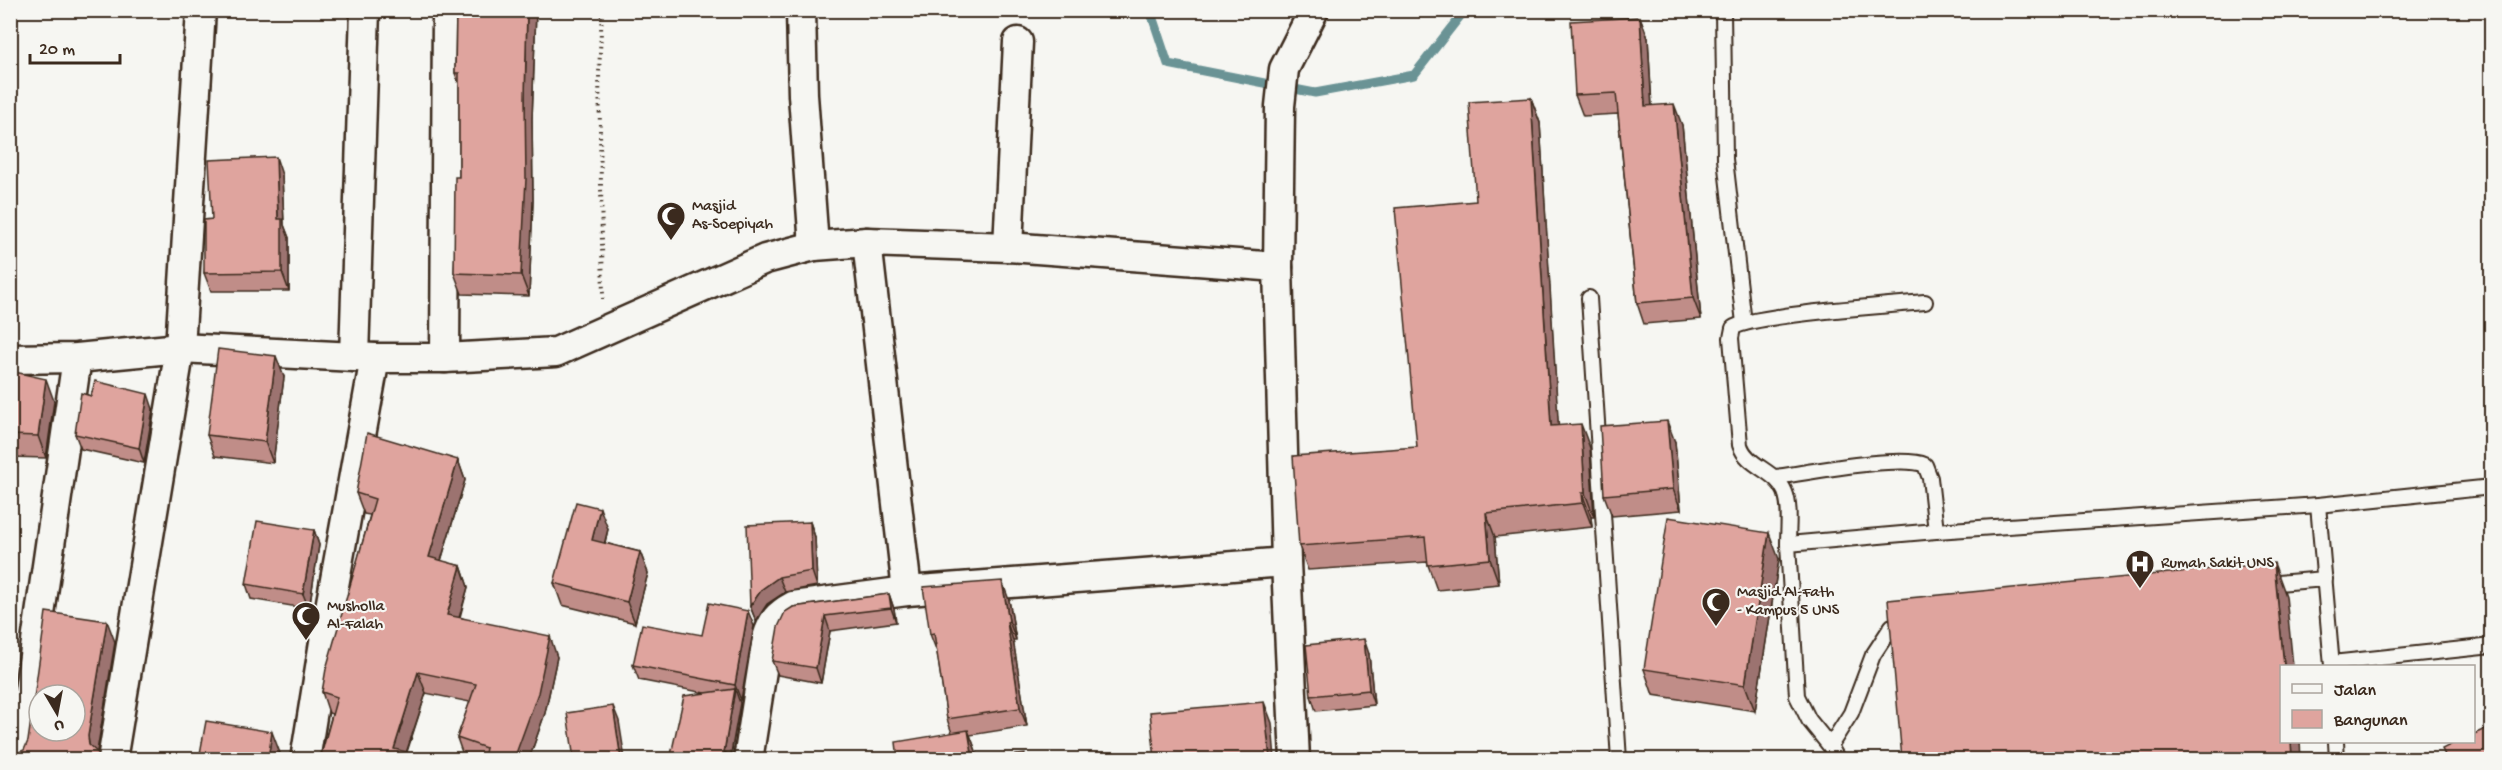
<svg xmlns="http://www.w3.org/2000/svg" width="2502" height="770" font-family="'Gochi Hand',sans-serif">
<style>
.lines{fill:none;stroke-linecap:round;stroke-linejoin:round}
.stream{stroke:#6a9395;stroke-width:9}
.service-casing{stroke:#3b2a1e;stroke-width:18}
.minor-casing{stroke:#3b2a1e;stroke-width:33}
.path{stroke:#3b2a1e;stroke-width:4;stroke-dasharray:1.5 4.5;stroke-linecap:butt}
.service{stroke:#f6f6f2;stroke-width:14}
.minor{stroke:#f6f6f2;stroke-width:28}
.wall{fill:#c08d88;stroke:#3b2a1e;stroke-width:1.5}
.shaded-wall{fill:#9c736f;stroke:#3b2a1e;stroke-width:1.5}
.building{fill:#dfa49e;stroke:#3b2a1e;stroke-width:1.5;fill-rule:evenodd}
.labels{text-anchor:middle;dominant-baseline:central;stroke-width:4.5;stroke-linejoin:round;paint-order:stroke}
.poi-label{font-size:16px;fill:#3b2a1e;stroke:#f6f6f2;text-anchor:start}
</style>
<rect width="100%" height="100%" fill="#f6f6f2"/>
<filter id="ink" filterUnits="userSpaceOnUse"><feTurbulence type="fractalNoise" baseFrequency=".0167" numOctaves="2"/><feDisplacementMap in="SourceGraphic" scale="12" xChannelSelector="R" yChannelSelector="G"/><feConvolveMatrix kernelMatrix="1 2 1 2 8 2 1 2 1" color-interpolation-filters="sRGB"/></filter>
<g filter="url(#ink)">
<g class="lines">
<!-- stream -->
<path class="stream" d="M1150 10 1168 64 1315 93 1414 75 1465 10"/>
<!-- service casing -->
<g class="service-casing">
<g id="service">
<path d="M1723 10 1725 159 1744 323"/>
<path d="M1589 298 1619 760"/>
<path d="M1776 477C1805 473 1902 454 1925 465L1930 478 1936 531"/>
<path d="M2318 505 2332 666"/>
<path d="M1788 544C1788 528 1791 507 1785 492 1776 470 1747 467 1740 445L1731 338 1733 328C1749 315 1895 305 1925 302"/>
<path d="M2266 584 2325 579"/>
<path d="M2332 663 2492 646"/>
<path d="M2336 742 2337 760"/>
<path d="M1830 746 1851 713 1873 655 1892 626 1907 623"/>
<path d="M1838 760 1830 746 1809 720 1797 696 1788 544 1936 531 2318 505 2492 487"/>
</g>
</g>
<!-- minor casing -->
<g class="minor-casing">
<g id="minor">
<path d="M801 10 803 95 814 246"/>
<path d="M867 242 907 591"/>
<path d="M1008 247 1018 42"/>
<path d="M354 357 365 10"/>
<path d="M445 358 447 10"/>
<path d="M10 359 77 358 180 348 375 358H445L556 352 765 259 814 246 867 242 1008 247 1278 267"/>
<path d="M19 760 77 358"/>
<path d="M112 760 180 348 201 10"/>
<path d="M305 760 326 630 375 358"/>
<path d="M748 760 767 638C772 621 778 614 793 606L907 591 1286 562"/>
<path d="M1295 760 1286 562 1278 267 1280 106 1284 69 1314 10"/>
</g>
</g>
<!-- path -->
<path class="path" d="M602 10 599 73 603 299"/>
<!-- service -->
<use href="#service" class="service"/>
<!-- minor -->
<use href="#minor" class="minor"/>
</g>
<!-- wall -->
<g class="wall">
<path d="M456 10H536L532 119 533 201 529 296 462 294 454 273 459 177V84L455 73Z"/>
<path d="M1640 17 1648 38 1652 106 1682 125 1701 319 1644 324 1637 303 1618 114 1583 116 1575 95Z"/>
<path d="M1531 98 1540 123 1558 426 1590 448 1594 517H1591L1592 527 1495 537 1499 584 1437 590 1428 565 1427 562 1308 570 1299 546 1417 447 1476 201Z"/>
<path d="M282 175 284 225 289 238V291H211L204 273 212 219Z"/>
<path d="M10 371 54 401 46 458 10 457Z"/>
<path d="M284 377 273 463 215 456 207 435Z"/>
<path d="M153 409 144 463 81 449 75 434Z"/>
<path d="M1675 442 1681 510 1612 516 1604 495Z"/>
<path d="M458 460 465 480 441 561 461 566 468 587 460 617 557 657 545 713 529 759H468L464 758 457 738 470 702 426 693 407 752 410 759H320L332 714 329 713 322 692 370 515 364 514 356 493Z"/>
<path d="M810 522 815 537 817 586 785 592 767 604 756 621 750 606Z"/>
<path d="M608 529 605 543 640 552 648 573 635 623 562 605 554 583Z"/>
<path d="M314 530 319 545 309 609 251 599 246 584Z"/>
<path d="M1779 559 1755 711 1653 695 1644 669Z"/>
<path d="M889 594 894 609 896 622 830 631 821 683 778 675 772 661 793 607Z"/>
<path d="M1009 600 1016 640H1013L1027 726 970 735 979 759H898L952 733 947 719 937 652 930 634Z"/>
<path d="M754 626 741 700H739L740 703 731 756 670 759 705 693 639 680 633 665 702 635Z"/>
<path d="M1369 654 1374 705 1316 711 1311 696Z"/>
</g>
<!-- shaded-wall -->
<g class="shaded-wall">
<path d="M527 10H536L532 119 533 201 529 296 521 275Z"/>
<path d="M1640 17 1648 38 1653 128 1645 106Z"/>
<path d="M1531 98 1540 123 1560 451 1551 426Z"/>
<path d="M1674 104 1682 125 1701 319 1693 298Z"/>
<path d="M276 157 282 175 284 225 289 238V291L282 272 278 219Z"/>
<path d="M276 356 284 377 273 463 265 442Z"/>
<path d="M46 379 54 401 46 458 38 436Z"/>
<path d="M148 394 153 409 144 463 139 448Z"/>
<path d="M1667 421 1675 442 1681 510 1673 489Z"/>
<path d="M1581 424 1590 448 1594 517 1585 493Z"/>
<path d="M458 460 465 480 436 577 429 557Z"/>
<path d="M1582 493 1591 517 1592 527 1583 503Z"/>
<path d="M600 508 608 529 600 561 592 540Z"/>
<path d="M1486 513 1495 537 1499 584 1490 559Z"/>
<path d="M810 522 815 537 817 586 812 571Z"/>
<path d="M314 530 319 545 309 609 303 594Z"/>
<path d="M1769 533 1779 559 1755 711 1745 685Z"/>
<path d="M640 552 648 573 635 623 627 602Z"/>
<path d="M2274 563 2286 596 2293 666H2284Z"/>
<path d="M461 566 468 587 454 635 447 615Z"/>
<path d="M779 577 785 592 767 604 756 621 750 606 762 589Z"/>
<path d="M1002 581 1009 600 1016 640 1009 621Z"/>
<path d="M889 594 894 609 896 622 891 608Z"/>
<path d="M748 611 754 626 741 700 735 685Z"/>
<path d="M825 616 830 631 821 683 816 668Z"/>
<path d="M107 621 115 642 96 757 89 745 88 736Z"/>
<path d="M1007 622 1013 640 1027 726 1020 708Z"/>
<path d="M550 636 557 657 545 713 529 759H514Z"/>
<path d="M1364 639 1369 654 1374 705 1369 690Z"/>
<path d="M418 672 426 693 404 759 394 749Z"/>
<path d="M735 689 740 703 730 759 724 752Z"/>
<path d="M1264 702 1272 723 1275 759H1270Z"/>
<path d="M613 706 619 721 625 759H621Z"/>
<path d="M968 730 979 759H973Z"/>
<path d="M272 732 280 753 279 759H268Z"/>
<path d="M2291 741H2300L2301 759H2292Z"/>
<path d="M407 752 410 759H405Z"/>
</g>
<!-- building -->
<g class="building">
<path d="M456 10H527L525 98 526 179 521 275 454 273 455 177H459V73H455Z"/>
<path d="M1640 17 1645 106 1674 104 1693 298 1637 303 1616 93 1575 95 1571 21Z"/>
<path d="M1531 98 1551 426 1581 424 1585 493H1582L1583 503 1486 513 1490 559 1428 565 1425 537 1299 546 1293 456 1417 447 1395 208 1476 201 1469 102Z"/>
<path d="M276 157 278 219H282V272L204 273V220L212 219 209 160Z"/>
<path d="M218 349 276 356 265 442 207 435Z"/>
<path d="M10 371 46 379 38 436 10 435Z"/>
<path d="M95 381 148 394 139 448 75 434 81 393 91 396Z"/>
<path d="M1667 421 1673 489 1604 495 1600 426Z"/>
<path d="M367 433 458 460 429 557 461 566 447 615 550 636 538 693 514 759H484L486 748 457 738 476 684 418 672 394 749 407 752 405 759H320L337 697 322 692 326 669 375 499 356 493Z"/>
<path d="M576 502 600 508 592 540 640 552 627 602 554 583Z"/>
<path d="M1668 517 1769 533 1745 685 1644 669Z"/>
<path d="M257 521 314 530 303 594 246 584Z"/>
<path d="M810 522 812 571 779 577 762 589 750 606 747 525Z"/>
<path d="M2274 563 2284 666H2282V741H2291L2292 759H1902L1888 600Z"/>
<path d="M1002 581 1009 621 1007 622 1020 708 947 719 934 633 930 634 923 587Z"/>
<path d="M889 594 891 608 825 616 816 668 772 661 778 627 785 612 793 607Z"/>
<path d="M709 603 748 611 735 685 633 665 642 624 702 635Z"/>
<path d="M46 612 107 621 88 736 89 745 99 754 98 759H10L12 755 24 750 28 741ZM39 695H75V731H39Z"/>
<path d="M1364 639 1369 690 1311 696 1306 645Z"/>
<path d="M735 689 724 752 736 759H670L684 696Z"/>
<path d="M1264 702 1270 759H1155L1150 712Z"/>
<path d="M613 706 621 759H574L567 713Z"/>
<path d="M206 721 272 732 268 759H199Z"/>
<path d="M2492 726V759H2447L2442 749 2458 741H2474V734Z"/>
<path d="M968 730 973 759H898L896 742Z"/>
<path d="M1025 754 1026 759H983Z"/>
<path d="M753 758 762 759H746Z"/>
</g>
</g>
<!-- icons -->
<defs>
<g id="mosque-pin" transform="scale(1.5)"><path d="M0 17L-7.5 6A9.5 9.5 0 1 1 7.5 6Z" fill="#3b2a1e" stroke="#f6f6f2"/><path d="M3.5-4.9A6 6 0 1 0 3.5 4.9A5 5 0 1 1 3.5-4.9Z" fill="#fff"/></g>
<g id="hospital-pin" transform="scale(1.5)"><path d="M0 17L-7.5 6A9.5 9.5 0 1 1 7.5 6Z" fill="#3b2a1e" stroke="#f6f6f2"/><path d="M-5-5h3v3.5h4V-5h3V5h-3V1.5h-4V5h-3Z" fill="#fff"/></g>
</defs>
<g fill-rule="evenodd">
<use href="#mosque-pin" x="671" y="216"/>
<use href="#hospital-pin" x="2140" y="564"/>
<use href="#mosque-pin" x="1716" y="602"/>
<use href="#mosque-pin" x="306" y="616"/>
</g>
<g class="labels">
<!-- poi labels -->
<g class="poi-label">
<text x="692" y="207">Masjid<tspan x="692" dy="18">As-Soepiyah</tspan></text>
<text x="2161" y="564">Rumah Sakit UNS</text>
<text x="1737" y="593">Masjid Al-Fath<tspan x="1737" dy="18">- Kampus 5 UNS</tspan></text>
<text x="327" y="607">Musholla<tspan x="327" dy="18">Al-Falah</tspan></text>
</g>
</g>
<!-- margin -->
<rect width="2502" height="770" fill="none" stroke="#f6f6f2" stroke-width="36"/>
<rect x="18" y="18" width="2466" height="734" fill="none" stroke="#3b2a1e" stroke-width="2" filter="url(#ink)"/>
<!-- legend -->
<rect x="2280" y="665" width="195" height="78" fill="#f6f6f2" stroke="#aba49d" stroke-width="1.5"/>
<rect x="2292" y="684" width="30" height="9" fill="#f6f6f2" stroke="#aba49d" stroke-width="1.5"/>
<text x="2334" y="695" font-size="18" fill="#3b2a1e">Jalan</text>
<rect x="2292" y="710" width="30" height="18" fill="#dfa49e" stroke="#aba49d" stroke-width="1.5"/>
<text x="2334" y="725" font-size="18" fill="#3b2a1e">Bangunan</text>
<!-- north arrow -->
<g transform="translate(57 713) rotate(170)"><circle r="28" fill="#f6f6f2" stroke="#aba49d" stroke-width="1.5"/>
<path d="M0-4.5L10 22L0 15L-10 22Z" fill="#3b2a1e"/>
<text y="-9" font-size="16" font-weight="bold" text-anchor="middle" fill="#3b2a1e">U</text>
</g>
<!-- scale -->
<path d="M30 54v9h90v-9" fill="none" stroke="#3b2a1e" stroke-width="3"/>
<text x="39" y="54" font-size="18" fill="#3b2a1e" stroke="#f6f6f2" stroke-width="4.5" paint-order="stroke">20 m</text>
</svg>
